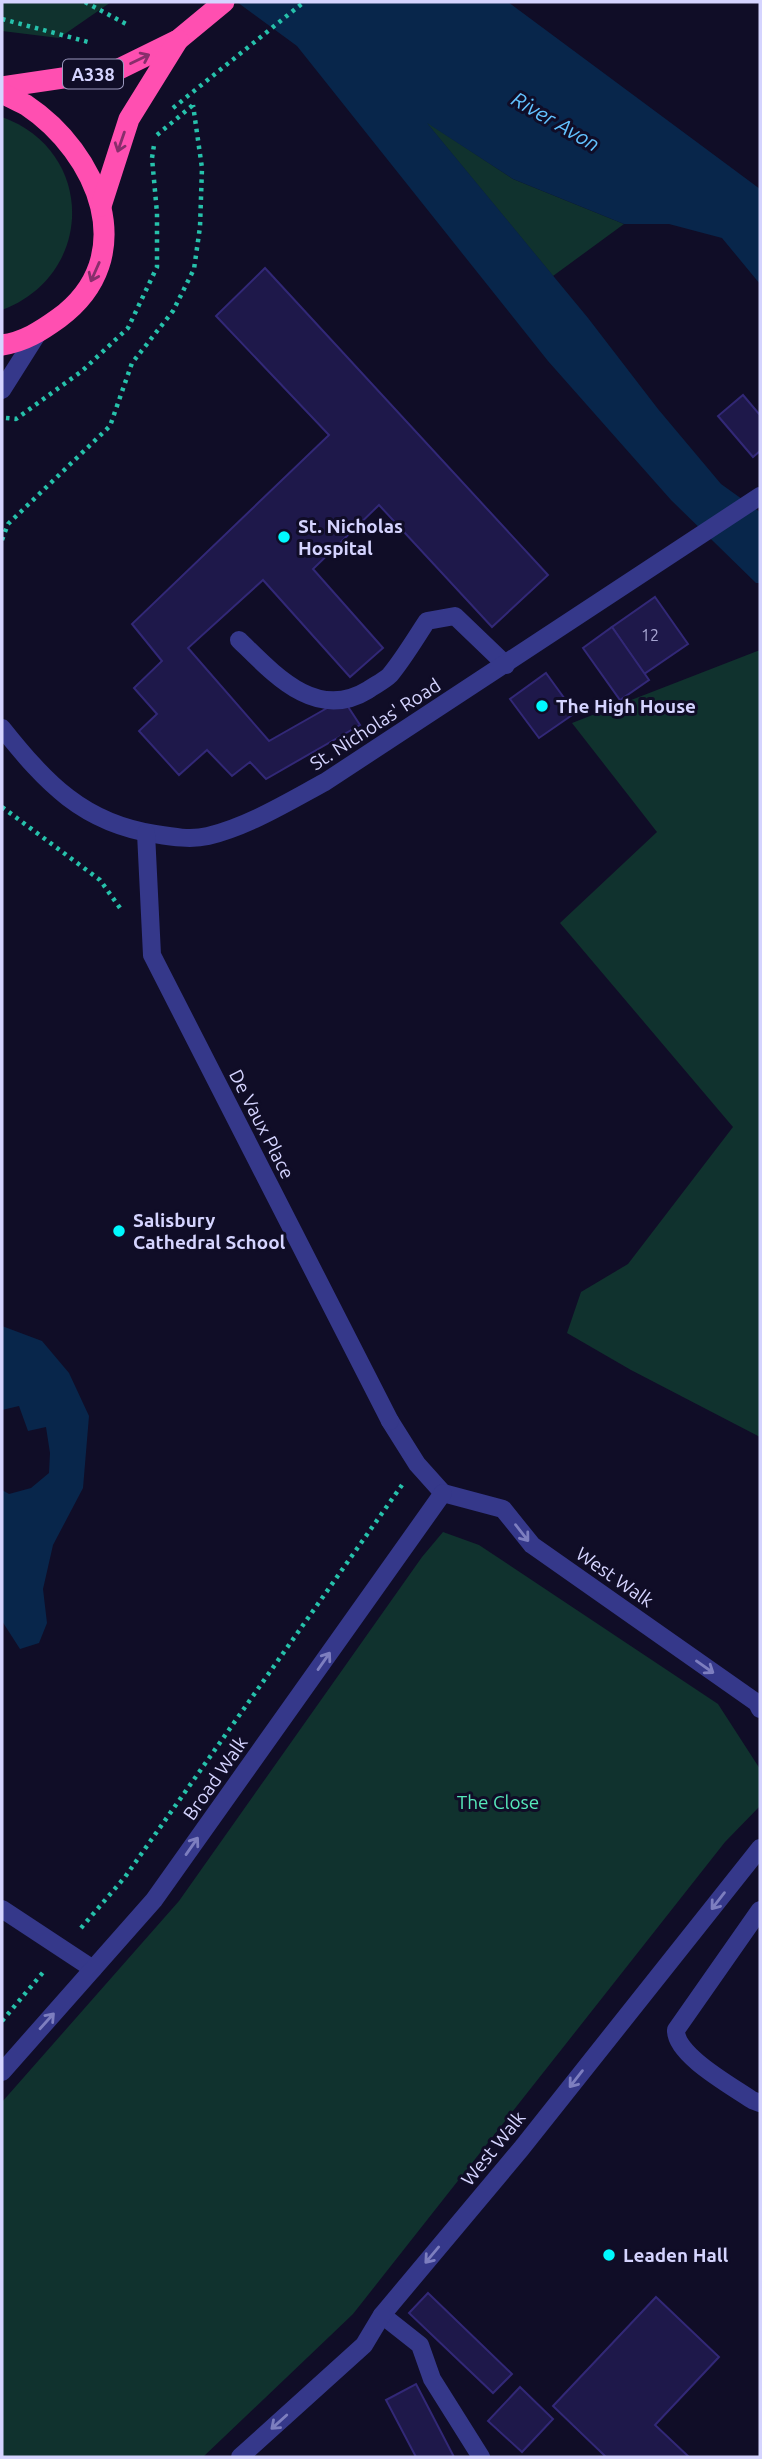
<svg xmlns="http://www.w3.org/2000/svg" width="762" height="2459" font-family="Ubuntu,sans-serif">
<style>
.green{fill:#10322e}
.water{fill:#08264b}
.building{fill:#1e184a;stroke:#322877;stroke-width:2}
.lines{fill:none;stroke-linecap:round;stroke-linejoin:round}
.path{stroke:#26c1ab;stroke-width:4.5;stroke-dasharray:3.5 5;stroke-linecap:butt}
.lane{stroke:#35388a;stroke-width:18}
.street{stroke:#35388a;stroke-width:18}
.highway{stroke:#ff4fb1;stroke-width:21}
.oneway{stroke:#882e6c}
.oneway2{stroke:#7d7ebf}
.poi-dot{fill:#00f9ff;stroke:#100d27;stroke-width:2.5}
.labels{text-anchor:middle;dominant-baseline:central;stroke-width:6;stroke-linejoin:round;paint-order:stroke}
.number-label{font-size:16px;fill:#a7a5d2}
.shield{fill:#100d27;stroke:#9a98be;stroke-width:2}
.shield-label{font-size:18px;font-weight:bold;fill:#d5d4ff}
.poi-label{font-size:19px;font-weight:bold;fill:#d5d4ff;stroke:#100d27;text-anchor:start}
.street-label{font-size:19px;fill:#d5d4ff;stroke:#100d27}
.park-label{font-size:19px;fill:#56e8b9;stroke:#100d27}
.water-label{font-size:21px;font-style:italic;fill:#62c2ff;stroke:#100d27}
</style>
<rect width="100%" height="100%" fill="#100d27"/>
<!-- green -->
<g class="green">
<path d="M2 2H111L59 38 2 31Z"/>
<path d="M2 117C96 151 95 275 2 310Z"/>
<path d="M425 121 513 179 624 224 553 276Z"/>
<path d="M760 650V1437L631 1370 567 1333 581 1292 628 1264 733 1127 560 923 657 832 572 723Z"/>
<path d="M443 1532 479 1545 718 1704 760 1769V1806L725 1842 353 2314 203 2457H2V2102L179 1901 422 1557Z"/>
</g>
<!-- water -->
<g class="water">
<path d="M237 2H508L760 189V284L722 238 669 224H624L513 179 427 123 588 318 658 409 721 484 760 512V583H756L671 500 548 361 297 46Z"/>
<path d="M2 1326 42 1341 69 1373 89 1416 83 1488 53 1545 43 1589 47 1623 39 1643 20 1649 2 1621V1490L9 1494 31 1488 49 1473 50 1453 46 1427 28 1431 19 1406 2 1410Z"/>
</g>
<!-- building -->
<g class="building">
<path d="M265 268 548 575 492 627 379 505 313 569 383 648 350 677 263 580 188 648 269 741 343 699 360 725 266 779 250 762 232 776 207 750 179 775 139 731 157 714 134 688 162 661 132 624 329 435 216 316Z"/>
<path d="M743 395 760 415V451L753 457 718 416Z"/>
<path d="M655 597 688 644 644 674 612 627Z"/>
<path d="M612 627 649 680 620 700 583 648Z"/>
<path d="M546 673 575 713 539 738 510 699Z"/>
<path d="M428 2293 512 2374 493 2393 409 2313Z"/>
<path d="M656 2297 719 2357 655 2425 689 2457H606L553 2406Z"/>
<path d="M416 2384 454 2457H416L386 2400Z"/>
<path d="M520 2387 553 2419 522 2452 488 2421Z"/>
</g>
<g class="lines">
<!-- path -->
<g class="path">
<path d="M85 2 128 25"/>
<path d="M2 19 92 43"/>
<path d="M173 108 304 2"/>
<path d="M157 135 193 105"/>
<path d="M6 418 16 419 82 371 128 328 157 267V213L152 158 154 145"/>
<path d="M2 540 8 524 110 426 132 363 173 311 194 269 200 227 202 168 193 105"/>
<path d="M2 807 100 880 120 908"/>
<path d="M81 1928 125 1877 402 1485"/>
<path d="M2 2021 45 1970"/>
</g>
<!-- lane -->
<g class="lane">
<path d="M239 640C274 674 316 722 368 690 375 685 384 681 390 675 404 658 415 639 427 621L455 616 506 665"/>
<path d="M390 1421 417 1464 443 1493"/>
<path d="M443 1493 503 1509 532 1545 757 1703 760 1709"/>
<path d="M2 1909 93 1969"/>
<path d="M760 1910 676 2030C675 2055 732 2086 752 2100L760 2103"/>
<path d="M2 2072 154 1900 443 1493"/>
<path d="M382 2315 420 2345 432 2379 481 2457"/>
<path d="M240 2457 364 2345 382 2315 521 2149 760 1848"/>
</g>
<!-- street -->
<g class="street">
<path d="M2 390 38 333"/>
<path d="M2 728C46 783 83 823 155 834 173 837 191 840 208 836 249 826 288 802 325 782L760 496"/>
<path d="M146 833 152 955 390 1421"/>
</g>
<!-- highway -->
<g class="highway">
<path d="M2 87 117 70 178 40 224 2"/>
<path d="M2 93C9 97 18 101 26 105 98 153 142 257 59 318 41 331 24 342 2 345"/>
<path d="M101 206 129 119 178 40"/>
</g>
</g>
<!-- one-way arrows -->
<defs><path id="oneway-shaft" d="M-6 0H5M1.5-3L5.5 0L1.5 3" fill="none" stroke-width="1.6" stroke-linecap="round" stroke-linejoin="round" transform="scale(1.75)"/></defs>
<g class="oneway">
<use href="#oneway-shaft" transform="translate(140 59) rotate(-26)"/>
<use href="#oneway-shaft" transform="translate(121 142) rotate(109)"/>
<use href="#oneway-shaft" transform="translate(95 272) rotate(114)"/>
</g>
<g class="oneway2">
<use href="#oneway-shaft" transform="translate(522 1533) rotate(52)"/>
<use href="#oneway-shaft" transform="translate(324 1661) rotate(-55)"/>
<use href="#oneway-shaft" transform="translate(705 1667) rotate(35)"/>
<use href="#oneway-shaft" transform="translate(192 1846) rotate(-55)"/>
<use href="#oneway-shaft" transform="translate(718 1901) rotate(128)"/>
<use href="#oneway-shaft" transform="translate(47 2021) rotate(-48)"/>
<use href="#oneway-shaft" transform="translate(576 2079) rotate(128)"/>
<use href="#oneway-shaft" transform="translate(432 2255) rotate(130)"/>
<use href="#oneway-shaft" transform="translate(279 2422) rotate(138)"/>
</g>
<!-- markers -->
<g class="poi-dot">
<circle cx="284" cy="537" r="7"/>
<circle cx="542" cy="706" r="7"/>
<circle cx="119" cy="1231" r="7"/>
<circle cx="609" cy="2255" r="7"/>
</g>
<g class="labels">
<!-- number labels -->
<g class="number-label">
<text x="650" y="635">12</text>
</g>
<!-- shield labels -->
<rect class="shield" x="63" y="59.5" width="60" height="29" rx="5"/>
<g class="shield-label">
<text x="93" y="74">A338</text>
</g>
<!-- poi labels -->
<g class="poi-label">
<text x="298" y="526">St. Nicholas<tspan x="298" dy="22">Hospital</tspan></text>
<text x="556" y="706">The High House</text>
<text x="133" y="1220">Salisbury<tspan x="133" dy="22">Cathedral School</tspan></text>
<text x="623" y="2255">Leaden Hall</text>
</g>
<!-- street labels -->
<g class="street-label">
<text transform="translate(375 724) rotate(-33)">St. Nicholas' Road</text>
<text transform="translate(262 1124) rotate(63)">De Vaux Place</text>
<text transform="translate(615 1577) rotate(35)">West Walk</text>
<text transform="translate(215 1778) rotate(-55)">Broad Walk</text>
<text transform="translate(493 2148) rotate(-51)">West Walk</text>
</g>
<!-- park labels -->
<g class="park-label">
<text x="498" y="1802">The Close</text>
</g>
<!-- water labels -->
<g class="water-label">
<text transform="translate(556 121) rotate(30)">River Avon</text>
</g>
</g>
<!-- border -->
<rect width="762" height="2459" fill="none" stroke="#d5d4ff" stroke-width="7"/>
</svg>
